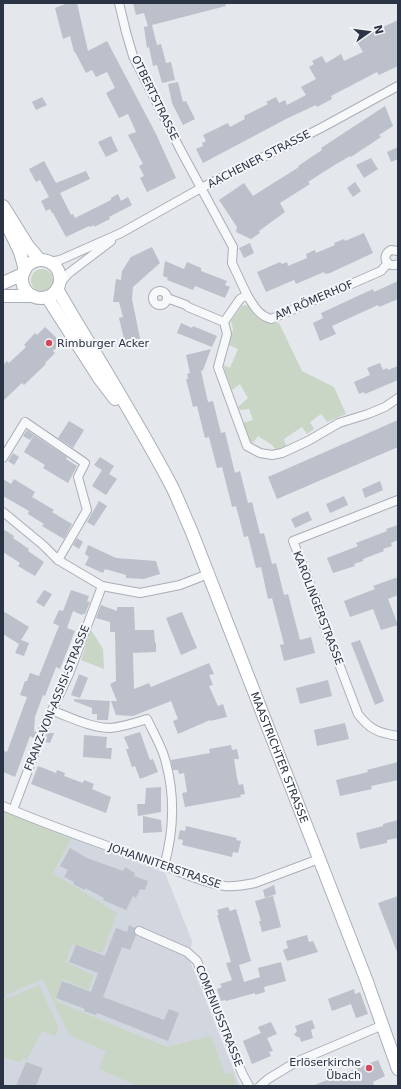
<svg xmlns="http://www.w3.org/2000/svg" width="401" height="1089" font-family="'DejaVu Sans',sans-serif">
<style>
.built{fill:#d2d6de}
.green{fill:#c9d6c5}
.building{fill:#bbc0ca}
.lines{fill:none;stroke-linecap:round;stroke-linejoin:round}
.street-casing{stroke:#a9aeb7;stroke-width:10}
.secondary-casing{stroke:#a9aeb7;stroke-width:14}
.street{stroke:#f7f8fa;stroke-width:8}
.secondary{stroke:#fff;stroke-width:12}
.poi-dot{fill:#d1495b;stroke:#f4f6f9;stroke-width:1.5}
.labels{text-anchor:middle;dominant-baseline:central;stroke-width:4;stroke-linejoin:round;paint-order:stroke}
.street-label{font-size:11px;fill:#2b3445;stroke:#f4f6f9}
.poi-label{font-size:11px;fill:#2b3445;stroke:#f4f6f9;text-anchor:start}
</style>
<rect width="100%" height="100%" fill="#e4e7ec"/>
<!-- built -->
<path class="built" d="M3 812 165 873 192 941 189 959 240 1086H3Z"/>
<!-- green -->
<g class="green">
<circle cx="42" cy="280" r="11"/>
<path d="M245 305 249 306C256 318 265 322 279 323L302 371 334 387 346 414 327 422 321 414 310 422 314 429 307 434 302 427 284 439 286 446 276 450 272 445 258 436 253 443 249 440 242 423 253 420 249 409 240 410 238 407 248 398 240 384 232 390 223 365 230 368 238 349 229 345 233 329 231 321 242 306Z"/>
<path d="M91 630 103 649 104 669 81 660Z"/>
<path d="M3 811 71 839 53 873 117 913 102 953 72 944 66 962 94 976 88 990 62 979 55 1001 167 1047 211 1036 225 1074 232 1072 237 1086H138L99 1069 106 1051 69 1035 43 979 5 995 8 998 39 985 58 1026 56 1036 42 1031 27 1060 23 1058 21 1062 5 1058 3 1063V1005L6 998 3 997Z"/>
</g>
<!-- building -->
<g class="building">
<path d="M68 3H77L88 51 107 41 156 134 176 178 147 192 140 178 144 176 139 166 143 164 128 135 136 132 128 114 119 118 106 93 115 88 107 72 96 77 92 70 86 73 75 52H74L70 36 63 39 55 8Z"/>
<path d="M133 3H225L226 6 152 25 157 45 161 44 166 63 171 62 175 80 162 83 157 65 153 66 149 47 147 48 144 27 148 26 144 13 136 15Z"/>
<path d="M398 20V66L379 75 377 72 331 96 332 99 317 107 316 105 288 118 203 163 196 149 203 146 202 143 206 141 203 135 228 123 230 127 245 119 244 116 268 104 266 102 276 97 279 103 285 100 287 105 306 95 301 87 316 79 309 67 314 64 312 61 322 56 326 63 341 54 344 61 363 52 356 40Z"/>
<path d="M178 82 183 102 186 101 195 119 183 125 172 103 168 84Z"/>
<path d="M42 97 47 105 36 110 32 102Z"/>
<path d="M385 106 393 126 379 135 381 137 351 157 350 156 333 166 308 182 310 184 280 203 285 212 259 231 260 233 251 239 236 232 237 227 219 200 244 183 253 196 299 167 298 166 322 150 321 148Z"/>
<path d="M111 136 118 151 106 157 98 142Z"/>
<path d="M398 147V159L391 162 387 152Z"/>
<path d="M371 158 378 169 364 178 356 165Z"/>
<path d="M44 161 56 183 86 171 90 179 60 193 71 215 73 214 75 218 111 200V198L118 194 121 201 128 197 132 205 109 217 110 219 94 227V225L90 227 89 226 66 237 53 213H52L50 209 46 211 41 201 49 197 40 180 36 182 29 169Z"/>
<path d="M355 182 361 191 353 197 347 188Z"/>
<path d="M364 233 373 253 330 273 325 274 324 272 296 284 294 280 266 292 257 272 280 262 282 264 287 262 288 266 307 258 306 254 315 250 316 253 335 245 334 243 344 239 345 241Z"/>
<path d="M250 243 254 253 244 258 239 248Z"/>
<path d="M152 247 160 263 133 287 132 299 141 343 127 346 125 339H124L119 318 123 317 119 302H113L116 279 121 280 122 271 131 257Z"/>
<path d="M165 261 184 269 187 262 201 268V271L227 281 225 285 230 287 225 298 195 286 193 290 167 280 168 278 163 276Z"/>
<path d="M398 281V299L379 307 378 305 332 326 336 334 320 341 313 323 323 318 321 313 373 289 374 292Z"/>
<path d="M181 323 192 328 193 326 217 336 212 347 177 333Z"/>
<path d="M45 327 62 343 53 351 55 353 45 363 46 364 24 385 22 383 3 401V365L7 361 9 363 26 347 24 345 35 333 37 335Z"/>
<path d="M211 349 203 370 201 371 208 402 213 401 221 433 225 432 235 473 240 471 248 503 252 502 260 534 264 533 272 564 276 563 284 595 288 594 300 640 311 637 315 653 284 661 280 645 284 644 272 598 268 599 261 567 256 568 248 536 244 537 236 506 232 507 222 467 217 468 209 437 205 438 197 406 193 407 186 379H188L187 374 190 373 186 355Z"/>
<path d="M380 363 383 370 387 368 388 370 398 366V380L365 394 364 392 359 394 354 382 370 375 367 368Z"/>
<path d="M398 420V447L277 499 268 477Z"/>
<path d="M69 421 84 430 73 448 58 438Z"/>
<path d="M27 430 34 435 30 440 23 436Z"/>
<path d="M34 435 67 457 66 459 77 466 68 483 43 468 45 465 24 452Z"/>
<path d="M13 453 19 457 14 465 8 461Z"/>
<path d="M100 457 114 466 109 474 117 479 106 495 92 486 102 470 94 465Z"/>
<path d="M3 479 11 484 14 479 35 492 32 497 54 510 52 512 72 524 64 539 42 526 44 524 28 514 29 511 3 496Z"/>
<path d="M380 481 383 490 365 498 362 489Z"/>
<path d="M344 496 348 505 330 513 326 504Z"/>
<path d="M99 501 107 506 94 526 87 522Z"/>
<path d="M308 511 312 520 295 528 291 519Z"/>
<path d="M398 525V540L391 543 392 546 383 549 384 551 363 559V561L354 564 355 566 333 573 327 558 358 546 356 543 387 531 386 529Z"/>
<path d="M3 529 14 536 13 538 29 549 28 551 44 562 35 576 18 566 20 563 3 552Z"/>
<path d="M77 538 83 542 79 549 73 545Z"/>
<path d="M88 545 116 558 156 561 160 574 144 579 126 578V575L105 569 103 573 85 565 89 557 85 554Z"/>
<path d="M398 577V595L388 599 398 625 381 630 373 609 350 617 344 601 375 589 373 586Z"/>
<path d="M44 590 52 594 44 607 36 602Z"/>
<path d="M71 590 89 596 87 601 90 602 85 614H83L82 615 73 611 67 628 75 631 60 669 56 667 45 696 43 695 35 717 34 731 37 732 34 738 30 736 15 777 3 772V750L7 752 27 697 20 695 25 681H27L30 673 39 676 59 626 53 623 59 610 63 611Z"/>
<path d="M101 605 117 611V607H134L135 630H154L155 643H156V652L133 653 134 689 149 683 151 687 209 663 214 674 209 675 213 685 209 686 218 706 223 704 227 717 210 721V720L178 734 173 721 178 719 171 701 133 716 116 715 111 701H117L110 684 116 681 115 632H110V622L96 618Z"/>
<path d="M3 611 29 627 21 640 29 643 24 656 15 653 19 644 3 634Z"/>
<path d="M182 612 197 648 181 655 166 618Z"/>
<path d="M360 640 384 701 375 705 351 643Z"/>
<path d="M79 674 88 678 80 698 71 695Z"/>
<path d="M328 680 332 696 300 704 296 688Z"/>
<path d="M74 699 110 701 108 720H97V714H92V708L74 701Z"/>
<path d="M345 723 349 739 317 746 314 730Z"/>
<path d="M140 732 150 760 153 759 158 772 140 779 135 766 132 767 126 749H129L124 737Z"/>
<path d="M48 733H54L50 743 45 742Z"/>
<path d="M84 735 107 737 106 748H112L111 759 83 757Z"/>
<path d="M231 745 232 750 237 749 239 759H234L237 778 239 785 243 784 245 794 240 795 241 797 185 807 182 793 187 792 184 773 179 774 178 770H173L171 760 210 753 209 749Z"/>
<path d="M398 762V780L371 786 372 789 340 796 336 780 368 772 367 770Z"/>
<path d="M38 766 56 773 57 770 65 773 64 776 83 783 84 780 94 784 92 789 111 797 106 813 31 784Z"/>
<path d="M161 787V812L138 816 137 804H145L146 788Z"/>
<path d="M143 816 161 820 162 832 143 833Z"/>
<path d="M398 820V838L387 840V843L360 849 356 833 383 826V824Z"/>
<path d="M186 826 237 838 236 840 241 841 238 853 233 852 232 857 182 845 183 840 178 839 180 830 185 831Z"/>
<path d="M70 848 87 858 123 871 125 867 135 873 134 876 148 881 145 890 140 889 136 898 133 896 126 910 103 900 104 898 85 888V890L73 884 74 882 64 877 68 870 60 866Z"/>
<path d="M274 885 276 894 265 898 263 890Z"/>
<path d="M273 896 281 927 262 932 259 921H261L255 901Z"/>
<path d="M398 896V952H397L378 903Z"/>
<path d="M228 907 230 911 236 909 251 961 239 965 244 982 260 977 258 968 281 962 286 981 264 987 265 992 255 995V993L226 1001 225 1000 221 1001 217 989 222 987 220 984 232 980 226 963 231 962 217 915H219L217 910Z"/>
<path d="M129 925 135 928 134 932 136 935 130 950 122 947 103 997 164 1020 169 1009 179 1013 168 1041 97 1013 96 1015 84 1011 85 1009 56 998 62 981 91 992 98 973 69 962 76 945 105 956 116 928 127 932Z"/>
<path d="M307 935 309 942 313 941 318 952 287 961 283 950 288 948 286 941Z"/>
<path d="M354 989 355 994 360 992 368 1014 356 1018 351 1004 332 1011 328 999Z"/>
<path d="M312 1020 315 1028 311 1030 313 1038 301 1042 300 1038 294 1035 297 1031 295 1026Z"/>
<path d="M271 1022 277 1034 267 1038 273 1051 269 1052 271 1056 252 1064 243 1041 261 1033 258 1027Z"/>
<path d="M378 1060 385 1076 373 1082 374 1086H312Z"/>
<path d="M26 1062 43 1068 36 1086H16Z"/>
</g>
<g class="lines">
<!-- street casing -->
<g class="street-casing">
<g id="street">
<path d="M119 3 126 32 133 56 180 149 233 247 232 263 247 295 240 299 224 322 227 334 218 367 247 446 260 453 272 455 282 453 308 441 339 423 368 414 385 407 398 398"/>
<path d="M398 251 391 250C380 256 387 269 398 264"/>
<path d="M49 262 60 260 121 233 201 188 321 128 398 86"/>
<path d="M59 284 69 273 111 241"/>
<circle cx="160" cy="298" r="7"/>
<path d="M247 295C254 306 258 315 271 319L381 271 388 263"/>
<path d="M167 298 186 305 188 307 224 322"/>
<path d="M3 458 25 422 85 463 78 477 87 510 58 560"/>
<path d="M398 500 293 541 321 611 323 622 358 714C370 730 379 733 398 736"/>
<path d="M3 512 43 545 58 560 102 586 140 593 180 585 208 574"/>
<path d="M53 711C70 717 91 728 110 728 123 727 135 723 147 719 153 732 161 745 165 759 175 794 174 831 164 866"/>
<path d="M3 806C54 828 108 846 161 865 182 872 202 883 225 886 235 887 245 885 255 883L319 859"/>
<path d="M13 810 45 725 69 674 102 586"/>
<path d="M139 931 187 952 197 961 242 1073 249 1086"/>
<path d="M260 1086 268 1079 296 1062 383 1025"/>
</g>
</g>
<!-- secondary casing -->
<g class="secondary-casing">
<g id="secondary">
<path d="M3 206 28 246 40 260"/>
<path d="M7 225 20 252 25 270"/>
<circle cx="41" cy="279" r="19"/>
<path d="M3 283 23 274"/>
<path id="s1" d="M57 289C95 354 135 417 170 483 178 498 184 515 191 530L366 979 398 1069"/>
<path d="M3 296H33"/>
<path d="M47 297 99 378 115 399"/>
</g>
</g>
<!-- street -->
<use href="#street" class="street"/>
<!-- secondary -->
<use href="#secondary" class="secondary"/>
</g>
<!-- markers -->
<g class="poi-dot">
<circle cx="49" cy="343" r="4"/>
<circle cx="369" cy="1068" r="4"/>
</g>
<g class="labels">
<!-- street labels -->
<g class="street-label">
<text transform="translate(155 98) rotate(64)">OTBERTSTRASSE</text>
<text transform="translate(259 159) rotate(-27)">AACHENER STRASSE</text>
<text transform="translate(314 300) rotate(-23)">AM RÖMERHOF</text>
<text transform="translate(318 608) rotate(69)">KAROLINGERSTRASSE</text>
<text transform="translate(57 698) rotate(-68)">FRANZ-VON-ASSISI-STRASSE</text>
<text stroke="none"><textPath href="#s1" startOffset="520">MAASTRICHTER STRASSE</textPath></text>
<text transform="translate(165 866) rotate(19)">JOHANNITERSTRASSE</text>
<text transform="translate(219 1016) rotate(68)">COMENIUSSTRASSE</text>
</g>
<!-- poi labels -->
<g class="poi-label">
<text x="57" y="343">Rimburger Acker</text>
<text x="361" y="1062" text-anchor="end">Erlöserkirche<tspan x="361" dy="13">Übach</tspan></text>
</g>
</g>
<!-- border -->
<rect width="401" height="1089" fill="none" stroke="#2b3445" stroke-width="8"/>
<!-- north arrow -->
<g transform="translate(369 32) rotate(76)" stroke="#f4f6f9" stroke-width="3" paint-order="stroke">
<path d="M0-3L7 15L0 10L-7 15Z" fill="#2b3445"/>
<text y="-6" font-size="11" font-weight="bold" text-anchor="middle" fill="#2b3445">N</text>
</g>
</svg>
